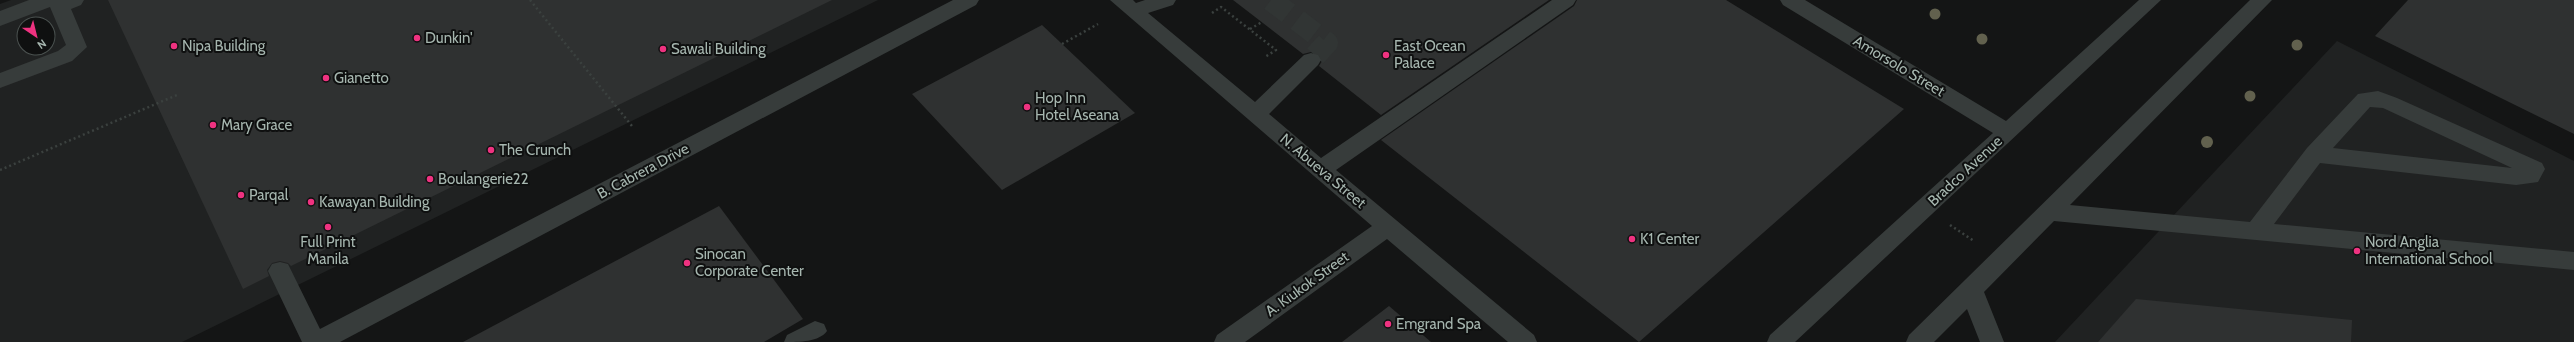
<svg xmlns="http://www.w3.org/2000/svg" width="2574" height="342" font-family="Cabin,sans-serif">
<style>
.built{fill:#202222;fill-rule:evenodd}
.building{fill:#2f3131}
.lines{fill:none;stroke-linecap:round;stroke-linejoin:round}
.minor-tunnel{stroke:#313534;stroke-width:22;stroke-dasharray:22 11;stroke-linecap:butt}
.path{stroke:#3b413f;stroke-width:2.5;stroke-dasharray:2 3;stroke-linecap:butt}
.minor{fill:#373c3b;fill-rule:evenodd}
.tree{fill:#62614e}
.poi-dot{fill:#ef3280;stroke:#0f1010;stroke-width:1.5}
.labels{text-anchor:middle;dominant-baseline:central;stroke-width:4;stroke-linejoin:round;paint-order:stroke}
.poi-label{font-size:15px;fill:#a6b6af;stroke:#0f1010;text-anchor:start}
.street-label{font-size:15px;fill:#a6b6af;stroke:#0f1010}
</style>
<rect width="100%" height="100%" fill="#141515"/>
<!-- built -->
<g class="built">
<path d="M11 0H878L182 342H0V4ZM24 24H48V48H24Z"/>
<path d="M2337 41 2574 161V342H2055Z"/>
</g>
<!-- building -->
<g class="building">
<path d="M108 0H832L291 266 288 263 280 261 272 263 267 270 269 276 243 289Z"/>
<path d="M1233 0H1549L1381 115 1319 66 1322 61 1319 54 1311 52 1303 54Z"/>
<path d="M1577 0H1726L1904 109 1639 342 1381 140 1574 6Z"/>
<path d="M2408 0H2574V134L2375 36Z"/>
<path d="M1042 25 1135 113 1002 190 912 94Z"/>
<path d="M719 206 803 319 764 342H463Z"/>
<path d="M2136 299 2352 320 2351 342H2098Z"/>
<path d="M1389 306 1431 342H1342Z"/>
</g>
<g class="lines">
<!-- minor-tunnel -->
<path class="minor-tunnel" d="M1271 0 1327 43 1311 60"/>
<!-- path -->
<g class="path">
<path d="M530 0 632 126"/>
<path d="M1212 13 1221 7 1276 50 1265 57"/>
<path d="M1250 29 1262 22"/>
<path d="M1062 44 1098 24"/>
<path d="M0 170 177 95"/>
<path d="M1950 225 1974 241"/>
</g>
<!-- minor -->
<g class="minor">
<path d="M29 0H84L81 5 71 9 87 47 72 61 0 88V73L58 51 66 45 50 7 0 26V11Z"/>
<path d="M953 0H979L976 5 340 342H302L268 271 272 264 280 262 288 264 320 329Z"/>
<path d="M1110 0H1133L1136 3 1145 0H1176L1173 5 1148 13 1255 102 1304 55 1311 53 1318 55 1321 60 1318 65 1269 114 1321 158 1552 0H1576L1573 5 1336 170 1534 335 1537 342H1508L1387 239 1245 342H1214L1217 335 1372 226Z"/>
<path d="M1780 0H1805L2006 121 2139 0H2161L1795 342H1767L1770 335 1993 133 1783 5Z"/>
<path d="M2250 0H2272L2070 205 2250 222 2307 148 2358 94 2378 91 2397 98 2542 163 2545 169 2538 182 2516 185 2320 163 2274 224 2574 252V270L2054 221 1984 292 2004 342H1980L1967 309 1934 342H1906L1909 335ZM2370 107 2383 108 2512 168 2333 148Z"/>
<path d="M815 321 824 324 827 331C819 342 800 342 784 342L787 335Z"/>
</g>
</g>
<!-- trees -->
<g class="tree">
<circle cx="1935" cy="14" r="5.5"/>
<circle cx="1982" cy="39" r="5.5"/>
<circle cx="2297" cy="45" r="5.5"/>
<circle cx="2250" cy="96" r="5.5"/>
<circle cx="2207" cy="142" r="6"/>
</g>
<!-- markers -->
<g class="poi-dot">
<circle cx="417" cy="38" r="4"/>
<circle cx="174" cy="46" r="4"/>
<circle cx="663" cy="49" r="4"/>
<circle cx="1386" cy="55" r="4"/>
<circle cx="326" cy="78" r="4"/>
<circle cx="1027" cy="107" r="4"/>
<circle cx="213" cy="125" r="4"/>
<circle cx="491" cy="150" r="4"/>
<circle cx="430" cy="179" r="4"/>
<circle cx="241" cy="195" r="4"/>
<circle cx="311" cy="202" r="4"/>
<circle cx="328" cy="227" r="4"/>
<circle cx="1632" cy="239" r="4"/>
<circle cx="2357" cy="251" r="4"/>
<circle cx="687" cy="263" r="4"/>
<circle cx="1388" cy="324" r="4"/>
</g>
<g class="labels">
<!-- poi labels -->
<g class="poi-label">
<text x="425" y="38">Dunkin'</text>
<text x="182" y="46">Nipa Building</text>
<text x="1394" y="46">East Ocean<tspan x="1394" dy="17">Palace</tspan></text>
<text x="671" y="49">Sawali Building</text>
<text x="334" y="78">Gianetto</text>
<text x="1035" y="98">Hop Inn<tspan x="1035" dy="17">Hotel Aseana</tspan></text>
<text x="221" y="125">Mary Grace</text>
<text x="499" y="150">The Crunch</text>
<text x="438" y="179">Boulangerie22</text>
<text x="249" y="195">Parqal</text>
<text x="319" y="202">Kawayan Building</text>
<text x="1640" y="239">K1 Center</text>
<text x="328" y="242" text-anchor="middle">Full Print<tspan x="328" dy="17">Manila</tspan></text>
<text x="2365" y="242">Nord Anglia<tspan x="2365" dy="17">International School</tspan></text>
<text x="695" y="254">Sinocan<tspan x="695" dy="17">Corporate Center</tspan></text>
<text x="1396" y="324">Emgrand Spa</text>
</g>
<!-- street labels -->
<g class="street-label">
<text transform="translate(1899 66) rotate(31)">Amorsolo Street</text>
<text transform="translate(643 171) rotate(-28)">B. Cabrera Drive</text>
<text transform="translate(1323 171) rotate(40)">N. Abueva Street</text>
<text transform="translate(1965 171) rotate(-43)">Bradco Avenue</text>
<text transform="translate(1307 284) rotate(-36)">A. Kiukok Street</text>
</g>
</g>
<!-- north arrow -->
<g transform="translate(36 36) rotate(145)"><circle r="19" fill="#0f1010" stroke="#4b5250"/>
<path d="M0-3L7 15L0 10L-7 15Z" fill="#ef3280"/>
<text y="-6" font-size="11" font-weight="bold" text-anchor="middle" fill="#a6b6af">N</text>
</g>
</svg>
